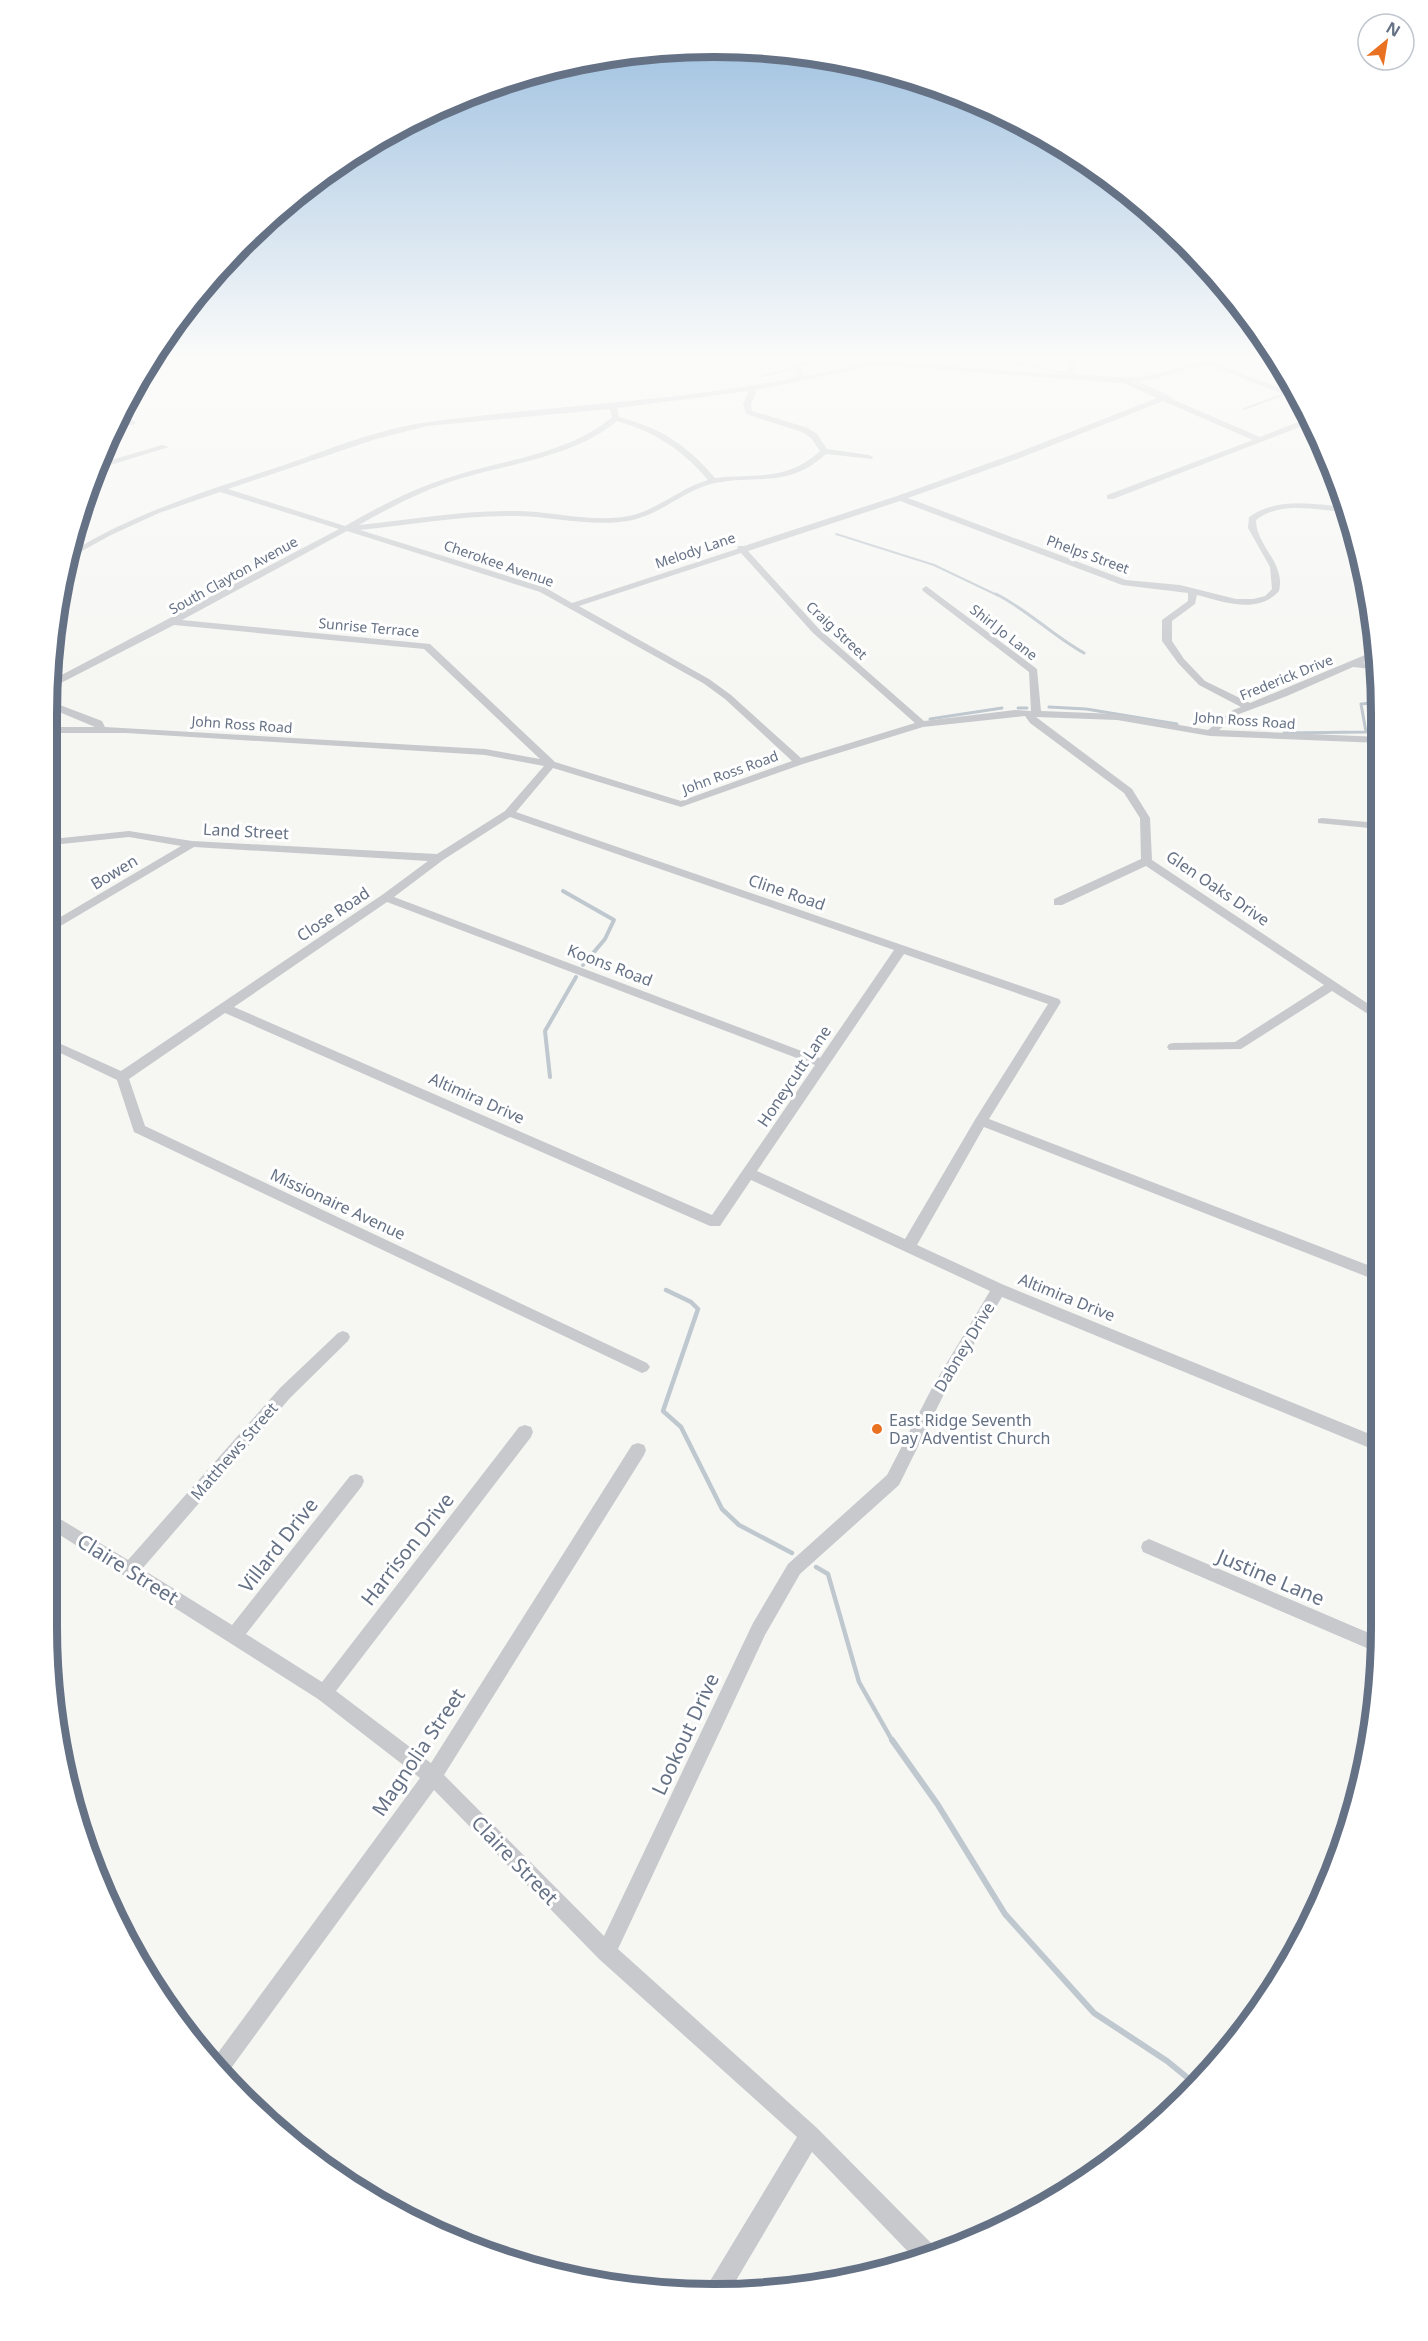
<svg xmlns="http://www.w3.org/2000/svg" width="1428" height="2341" font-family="'Noto Sans',sans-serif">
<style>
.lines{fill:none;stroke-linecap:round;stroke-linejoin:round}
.stream-far4{stroke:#bfc8cf;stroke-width:2}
.stream-far3{stroke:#bfc8cf;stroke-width:3}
.stream-far2{stroke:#bfc8cf;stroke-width:4}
.stream-far1{stroke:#bfc8cf;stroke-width:4.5}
.stream{stroke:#bfc8cf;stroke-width:6}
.minor{fill:#c7c9cd;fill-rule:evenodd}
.poi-dot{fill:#e87122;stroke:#fff;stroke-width:2}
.labels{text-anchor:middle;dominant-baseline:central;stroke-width:6;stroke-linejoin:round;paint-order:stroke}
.far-street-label{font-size:14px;fill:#657185;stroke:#fff}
.street-label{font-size:16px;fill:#657185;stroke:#fff}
.poi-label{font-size:16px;fill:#657185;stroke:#fff;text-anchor:start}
.near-street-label{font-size:20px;fill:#657185;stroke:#fff}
.rim{fill:none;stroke:#657185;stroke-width:8}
</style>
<rect width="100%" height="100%" fill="#f6f7f3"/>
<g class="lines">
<!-- stream-far4 -->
<g class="stream-far4">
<path d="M1011 361 1067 374"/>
<path d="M1079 375 1114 378"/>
<path d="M763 376 818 361"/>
<path d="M1137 382 1171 398"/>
<path d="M1290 392 1296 390"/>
<path d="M1244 409 1282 395"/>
<path d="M836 534 934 565 999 596"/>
</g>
<!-- stream-far3 -->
<g class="stream-far3">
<path d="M996 594C1028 610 1053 636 1084 653"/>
<path d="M1049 707 1086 709 1177 724"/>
<path d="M1018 708H1027"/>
<path d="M930 719 1002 708"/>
<path d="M1284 733 1366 732 1361 704 1380 702"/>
<path d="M563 891 566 893"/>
</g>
<!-- stream-far2 -->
<g class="stream-far2">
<path d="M563 891 614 920 605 939 583 965"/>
<path d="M550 1077 545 1031 576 977"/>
</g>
<!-- stream-far1 -->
<g class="stream-far1">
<path d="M666 1290 691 1302 698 1309 663 1411 681 1427 722 1509 739 1525 792 1553"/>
<path d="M816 1567 828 1574 859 1682 893 1742"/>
</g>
<!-- stream -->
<path class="stream" d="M892 1740 938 1805 1005 1914 1094 2013 1167 2061 1194 2083"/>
<!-- minor -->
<g class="minor">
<path d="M165 361H173L146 374 149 368Z"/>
<path d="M791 361H797L804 376 876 361 1069 375 1066 361H1074L1076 375C1104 377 1129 380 1156 374 1175 370 1192 361 1211 361L1299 396 1301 401 1206 364 1158 378 1132 382 1260 437 1306 419 1310 423 1113 499H1107V495L1253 440 1163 401 1020 458 908 498 1126 580 1180 585 1236 599H1253L1265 596 1272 589 1270 567 1248 528 1249 517C1277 497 1313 504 1345 507L1347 512C1317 511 1282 500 1256 520 1256 546 1286 563 1279 591 1258 615 1224 602 1197 595L1195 604 1172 621V641L1184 659 1205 681 1250 703 1377 650 1378 656 1363 663 1379 664 1380 670 1353 667 1287 696 1239 714 1219 730 1380 737V743L1210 736 1117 720 1036 717 1132 789 1150 818 1152 860 1379 1011V1021L1332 991 1241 1049 1169 1050 1167 1047 1169 1044 1173 1043 1235 1042 1324 985 1146 866 1062 905H1054V899L1141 859 1140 818 1124 793 1030 723 1025 716 923 727 803 764 681 807 553 768 516 812 1059 999 1061 1002 989 1119 1378 1269V1281L984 1127 917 1245 1004 1285 1377 1437V1451L1002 1297 943 1396 899 1485 800 1574 765 1635 618 1949 817 2128 938 2250 940 2254 918 2262 812 2152 728 2294H704L707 2286 797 2137 599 1959 434 1790 226 2075 212 2061 420 1778 318 1699 52 1530V1514L128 1560 280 1388 338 1333 343 1331 348 1333 350 1337 348 1341 290 1398 142 1569 232 1625 350 1476 356 1474 362 1476 364 1481 362 1486 246 1634 322 1682 519 1427 525 1425 531 1427 533 1432 531 1437 336 1691 431 1763 632 1445 638 1443 644 1445 646 1450 644 1455 444 1775 604 1936 753 1623 788 1564 887 1475 933 1386 990 1291 751 1180 720 1226H710L225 1013 129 1079 145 1126 647 1363 650 1367 647 1371 642 1373 134 1132 117 1080 52 1049V1040L121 1071 382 895 428 861 194 847 52 931V922L181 846 129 837 52 845V839L129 831 192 841 437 854 505 811 544 766 485 755 126 733H52V727H95L52 709V702L102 721 105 727 485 749 540 759 424 649 174 625 55 686 52 687V680L339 529 220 492 159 513 111 535 71 557 73 551C140 510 215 488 290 463 335 447 382 428 429 422 552 405 676 402 798 377ZM876 365 1123 383 1157 398 1014 454 897 496 744 546H738L737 549 572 603 546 588 360 530C411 525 462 515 514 516 552 516 589 527 627 521 660 516 683 490 715 483 760 474 787 489 826 454L872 459 873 457 869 455 827 449 817 434 808 428 752 411 751 404 757 390ZM749 391 743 404 746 414 802 432 811 438 820 451C786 482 757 473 715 478 686 444 662 429 619 417L617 408ZM610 409 612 417C569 454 506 459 454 476 416 487 380 506 345 526L228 489 376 439 427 426ZM617 421C656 432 682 450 708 480 680 488 658 510 629 516 591 523 552 511 514 511 462 510 410 520 359 525 391 507 423 490 459 479 511 463 574 457 617 421ZM900 501 1122 585 1188 593V601L1162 620V641L1178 663 1199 685 1241 707 1233 710 1208 730 1117 714 1041 711 1037 669 926 586 922 589 923 591 1029 672 1031 711 1015 710 924 721 819 629 748 551ZM347 531 540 592 703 683 725 699 792 761 681 801 555 762 430 644 182 620ZM741 553 813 633 915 723 801 758 731 695 709 679 579 606ZM510 817 894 950 820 1058 394 897 443 860ZM387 902 815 1065 712 1215 234 1007ZM904 954 1048 1004 976 1118 905 1239 757 1171Z"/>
<path d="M132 420 136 422 135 424 114 429 117 424Z"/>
<path d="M162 445 169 447 94 470 95 465Z"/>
<path d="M1322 818 1379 823V829L1318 823V819Z"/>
<path d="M1149 1539 1376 1636V1652L1143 1552 1141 1547 1143 1542Z"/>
</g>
</g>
<!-- sky -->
<linearGradient id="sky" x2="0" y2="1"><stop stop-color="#97bcde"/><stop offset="0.52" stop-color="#fbfbfa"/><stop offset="1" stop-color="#fbfbfa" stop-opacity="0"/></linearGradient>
<rect width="1428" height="688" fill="url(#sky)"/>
<!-- markers -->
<circle class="poi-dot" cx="877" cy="1429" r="6"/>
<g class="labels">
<!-- far-street labels -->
<g class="far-street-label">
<text transform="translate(695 550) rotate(-19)">Melody Lane</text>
<text transform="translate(1088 554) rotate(20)">Phelps Street</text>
<text transform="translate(499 563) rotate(19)">Cherokee Avenue</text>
<text transform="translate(233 575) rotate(-29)">South Clayton Avenue</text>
<text transform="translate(369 627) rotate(5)">Sunrise Terrace</text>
<text transform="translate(837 630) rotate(43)">Craig Street</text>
<text transform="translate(1004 632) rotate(38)">Shirl Jo Lane</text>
<text transform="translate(1286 677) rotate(-22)">Frederick Drive</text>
<text transform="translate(1245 720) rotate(4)">John Ross Road</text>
<text transform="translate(242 724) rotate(4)">John Ross Road</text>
<text transform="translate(730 772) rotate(-20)">John Ross Road</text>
</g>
<!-- street labels -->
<g class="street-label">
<text transform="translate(246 831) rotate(3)">Land Street</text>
<text transform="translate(114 872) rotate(-31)">Bowen</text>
<text transform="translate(1218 888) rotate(34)">Glen Oaks Drive</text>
<text transform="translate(787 892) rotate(19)">Cline Road</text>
<text transform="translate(333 914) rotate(-34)">Close Road</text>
<text transform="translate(610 965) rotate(21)">Koons Road</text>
<text transform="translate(794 1076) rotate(-56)">Honeycutt Lane</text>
<text transform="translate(477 1098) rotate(24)">Altimira Drive</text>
<text transform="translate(338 1204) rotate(25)">Missionaire Avenue</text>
<text transform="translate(1067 1297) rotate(22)">Altimira Drive</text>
<text transform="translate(964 1347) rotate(-59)">Dabney Drive</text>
<text transform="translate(234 1451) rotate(-49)">Matthews Street</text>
</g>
<!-- poi labels -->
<g class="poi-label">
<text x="889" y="1420">East Ridge Seventh<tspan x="889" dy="18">Day Adventist Church</tspan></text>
</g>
<!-- near-street labels -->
<g class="near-street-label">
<text transform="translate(278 1545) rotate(-52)">Villard Drive</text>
<text transform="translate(407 1549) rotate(-52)">Harrison Drive</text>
<text transform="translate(128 1569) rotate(32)">Claire Street</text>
<text transform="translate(1271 1577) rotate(23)">Justine Lane</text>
<text transform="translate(685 1734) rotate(-65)">Lookout Drive</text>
<text transform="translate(418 1752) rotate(-56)">Magnolia Street</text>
<text transform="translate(515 1860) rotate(46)">Claire Street</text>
</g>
</g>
<!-- crop -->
<path d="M0 0H1428V2341H0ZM714 57H714A657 657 0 0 1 1371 714V1627A657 657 0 0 1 714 2284H714A657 657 0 0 1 57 1627V714A657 657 0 0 1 714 57Z" fill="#fff" fill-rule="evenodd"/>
<path class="rim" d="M714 57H714A657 657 0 0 1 1371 714V1627A657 657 0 0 1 714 2284H714A657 657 0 0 1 57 1627V714A657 657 0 0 1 714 57Z"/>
<!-- north arrow -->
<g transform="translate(1386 42) rotate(30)"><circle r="28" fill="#ffffff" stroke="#c1c6ce" stroke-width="1.5"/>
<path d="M0-4.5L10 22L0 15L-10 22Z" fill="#e87122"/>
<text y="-9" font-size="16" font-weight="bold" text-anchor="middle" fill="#657185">N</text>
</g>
</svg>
